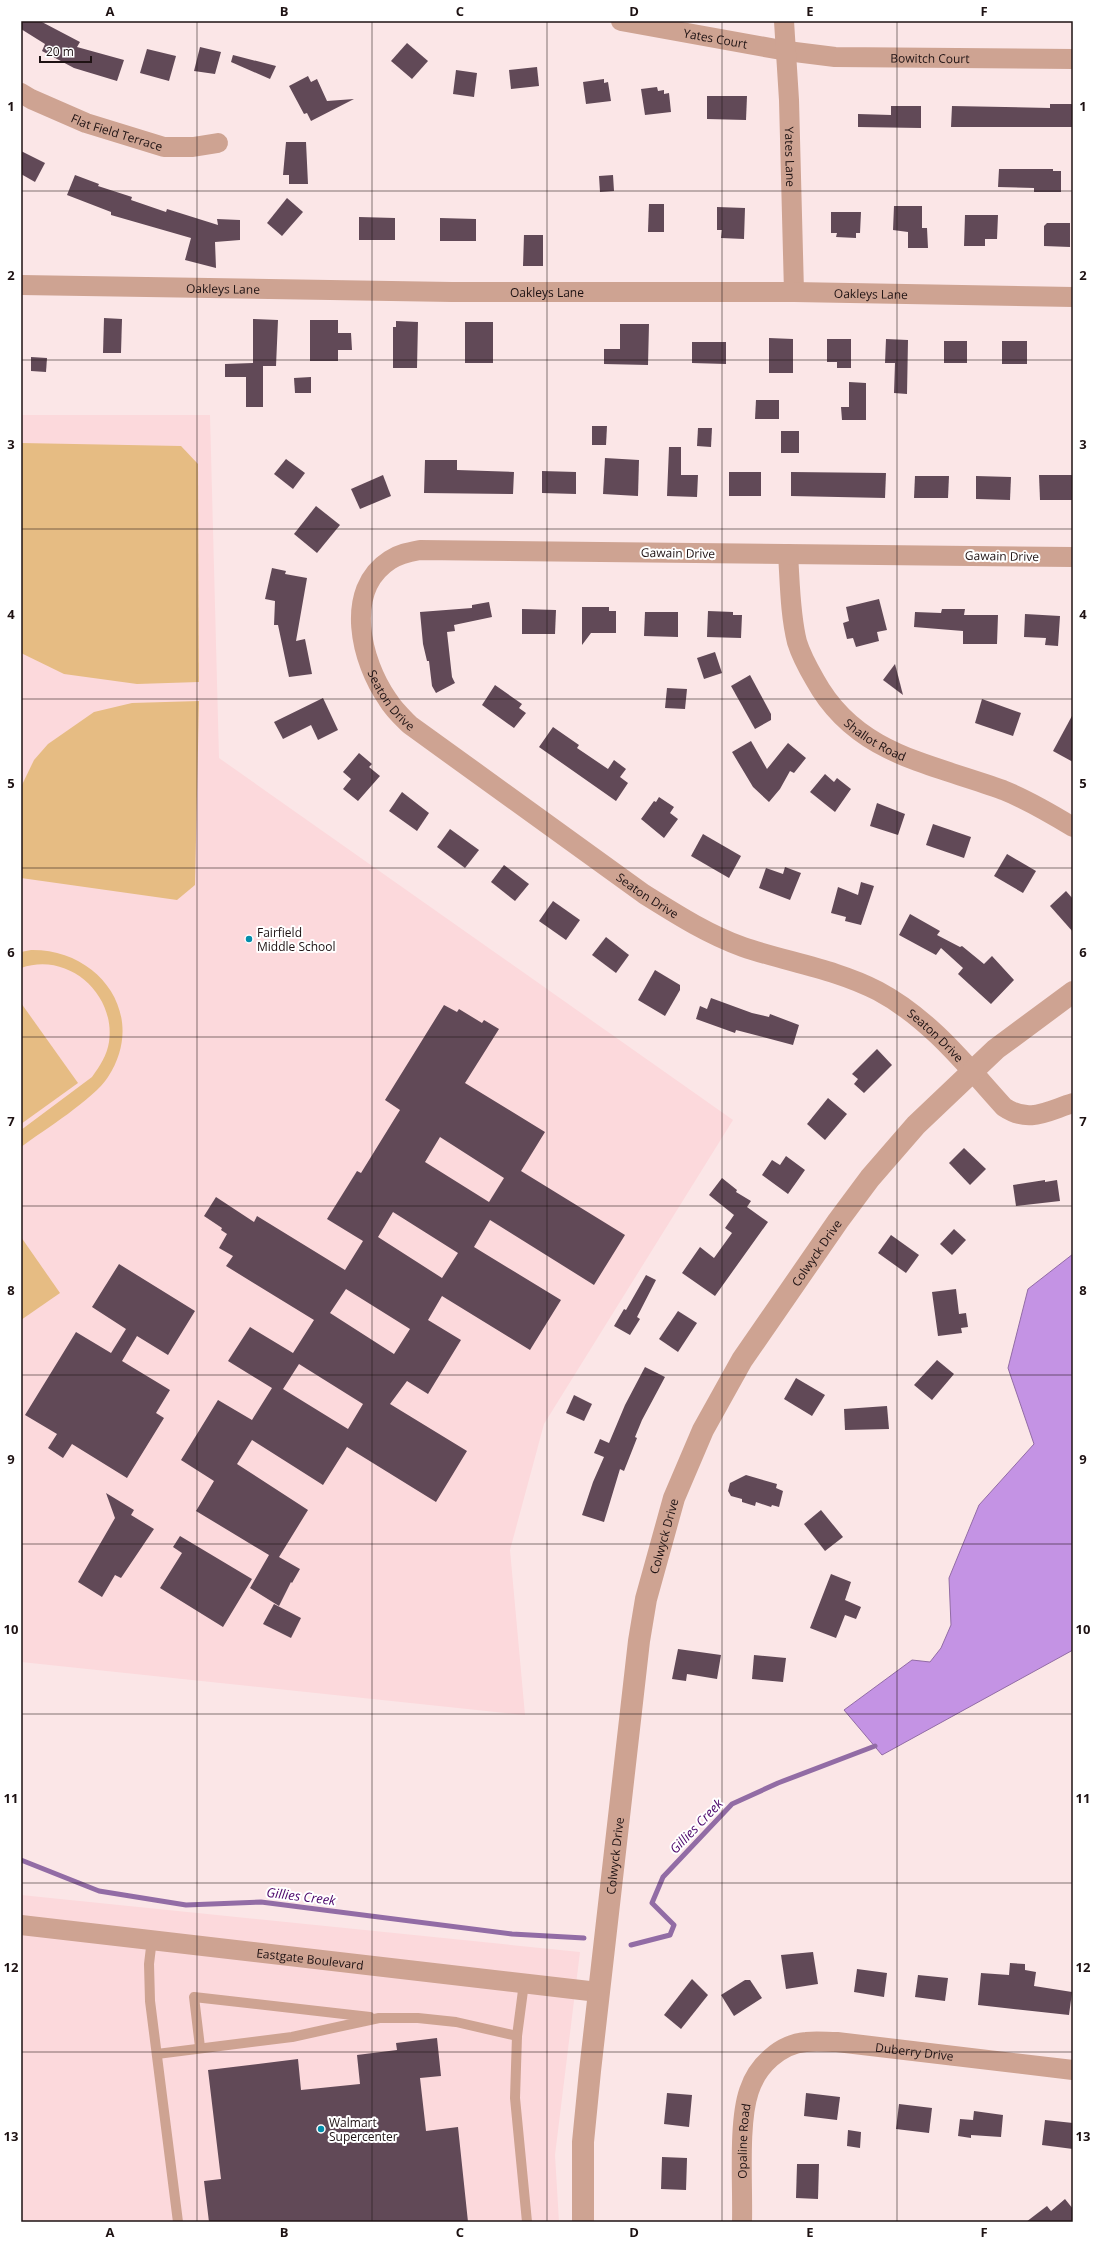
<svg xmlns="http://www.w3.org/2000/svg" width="1094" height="2243" font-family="'Open Sans',sans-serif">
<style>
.built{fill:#fcd9dc}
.green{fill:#e6bc83}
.water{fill:#c493e4;stroke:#926ca5}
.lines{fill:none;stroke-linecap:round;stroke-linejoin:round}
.stream{stroke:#926ca5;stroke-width:5}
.building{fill:#614957;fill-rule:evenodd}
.service{stroke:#cea392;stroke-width:10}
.minor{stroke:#cea392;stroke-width:20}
.tertiary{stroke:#cea392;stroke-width:22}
.grid{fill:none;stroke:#1e1213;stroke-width:1;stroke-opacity:0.55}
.poi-dot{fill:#038eac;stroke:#fff;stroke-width:1.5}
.labels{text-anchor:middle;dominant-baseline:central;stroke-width:4;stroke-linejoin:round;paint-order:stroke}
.street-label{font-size:12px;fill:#1e1213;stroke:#fff}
.poi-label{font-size:12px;fill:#1e1213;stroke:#fff;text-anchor:start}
.water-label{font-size:13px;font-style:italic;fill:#4b056a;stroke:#fff}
.neatline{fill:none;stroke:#1e1213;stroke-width:1.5}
.grid-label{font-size:13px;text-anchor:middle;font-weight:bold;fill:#1e1213}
</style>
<rect width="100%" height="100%" fill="#fbe6e7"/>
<!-- built -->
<g class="built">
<path d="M21 415H210L219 758 733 1120 544 1424 510 1550 525 1715 21 1662Z"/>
<path d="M21 1895 580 1952 555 2155 559 2222H21Z"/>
</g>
<!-- green -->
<g class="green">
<path d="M21 443 181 446 198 464 199 682 137 684 64 674 21 653Z"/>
<path d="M199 701 195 885 177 900 21 878V787L34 760 48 744 94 712 132 703Z"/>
<path d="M31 950C100 949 148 1016 108 1077 94 1099 44 1130 21 1147V1130L92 1077C100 1066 107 1055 109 1042 116 994 68 951 21 968V952Z"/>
<path d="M21 1003 78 1083 21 1124Z"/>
<path d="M21 1237 60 1293 21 1320Z"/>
</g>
<!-- water -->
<path class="water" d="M1073 1254V1650L882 1755 844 1710 912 1660 930 1662 941 1648 951 1625 949 1578 979 1505 1034 1444 1008 1368 1028 1289Z"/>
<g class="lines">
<!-- stream -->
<g class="stream">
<path d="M21 1860 99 1891 186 1905 261 1902 512 1934 584 1938"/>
<path d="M631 1945 670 1935 674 1925 652 1903 663 1877 732 1804 778 1783 875 1746"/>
</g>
</g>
<!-- building -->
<g class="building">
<path d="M21 21H40L80 42 77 47 124 60 117 81 74 68 42 51 45 44 21 29Z"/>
<path d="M407 43 428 61 412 79 391 61Z"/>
<path d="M200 47 221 52 215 74 194 71Z"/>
<path d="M147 49 176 56 169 81 140 73Z"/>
<path d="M233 55 276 66 270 79 231 62Z"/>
<path d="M537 67 539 86 511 89 509 70Z"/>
<path d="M456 70 477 73 474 97 453 94Z"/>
<path d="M308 76 311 82 317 79 327 101 354 99 311 121 307 113 304 114 289 86Z"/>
<path d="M604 79V83L608 82 611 101 586 104 583 82Z"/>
<path d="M657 87 658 91 664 90V94L669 93 671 112 645 115 641 89Z"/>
<path d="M707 96H747L746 120 707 119Z"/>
<path d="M1050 104H1073V127H951L952 106 1050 108Z"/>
<path d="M891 106H921V128L858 127V114L891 115Z"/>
<path d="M286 142H306L308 184H289V175H283Z"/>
<path d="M21 151 45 163 35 182 21 174Z"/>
<path d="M999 169H1053V171H1061V192H1034V188L998 187Z"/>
<path d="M75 175 99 184 98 186 132 197 131 200 166 212 167 209 218 225 217 219 240 220V240L215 242 216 268 185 260 191 238 111 215V212L67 195Z"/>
<path d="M613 175 614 191 600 192 599 176Z"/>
<path d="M287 198 303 212 282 236 267 223Z"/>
<path d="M649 204H664V232H648Z"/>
<path d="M894 206H922V228H927L928 248H908V232L893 230Z"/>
<path d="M717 207 745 208 744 239 721 238 722 230H717Z"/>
<path d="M831 212H861L860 233H856V238L836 237 837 233H831Z"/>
<path d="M965 215H998L997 239H985V246H964Z"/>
<path d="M359 217 395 218V240H359Z"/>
<path d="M440 218 476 219V241H440Z"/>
<path d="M1047 223H1070V247L1044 246V226Z"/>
<path d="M524 235H543V266H523Z"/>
<path d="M104 318 122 319 121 353H103Z"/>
<path d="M253 319 278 320 276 366H263V407H246V377H225V364L253 363Z"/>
<path d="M310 320H338V333H351L352 350H338V361H310Z"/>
<path d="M396 321 418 322 417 368H393V327H396Z"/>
<rect x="465" y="322" width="28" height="41"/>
<path d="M620 324H649L648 365 604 364V349H620Z"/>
<path d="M769 338 793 339V373H769Z"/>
<path d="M827 339H851V368H837V362H827Z"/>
<path d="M886 339 908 340 907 394 894 393 895 363H885Z"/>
<rect x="944" y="341" width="23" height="22"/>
<rect x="1002" y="341" width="25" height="23"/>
<path d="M692 342H726V364L692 363Z"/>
<path d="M31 357 47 358 46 372 31 371Z"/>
<path d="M311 377V393H295L294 378Z"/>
<path d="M849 382 866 383V420H842L841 407H849Z"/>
<path d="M756 400H779V419H755Z"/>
<path d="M592 426H607L606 445H592Z"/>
<path d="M698 428H712L711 447 697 446Z"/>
<rect x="781" y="431" width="18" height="22"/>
<path d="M669 447H681V475H698L697 497 667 496Z"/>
<path d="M605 458 639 460 638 496 603 494Z"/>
<path d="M286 459 305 473 293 489 274 474Z"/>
<path d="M425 460H457V470L514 472 513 494 424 493Z"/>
<path d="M542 471 576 472V494L542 493Z"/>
<rect x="729" y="472" width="32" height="24"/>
<path d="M791 472 886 473 885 498 791 496Z"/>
<path d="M383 475 391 496 360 509 351 489Z"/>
<path d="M1039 475H1073L1072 500H1040Z"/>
<path d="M915 476H949L948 498H914Z"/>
<path d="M976 476 1011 477 1010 500 976 499Z"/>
<path d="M316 506 340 525 317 553 294 534Z"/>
<path d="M272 568 286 571 285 574 307 578 296 641 305 639 312 674 289 677 278 625H274L275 601 265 599Z"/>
<path d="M879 599 887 630 877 632 879 641 856 647 853 638 847 639 843 623 849 621 846 607Z"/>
<path d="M489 602 492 617 454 625 455 631 447 632 452 677 455 683 436 693 432 686 429 661H427L423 644 420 612 472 608V605Z"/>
<path d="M582 607H609V611H616V633H591L582 645Z"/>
<path d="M522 609 556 610 555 634H522Z"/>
<path d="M942 609H965L964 615H998L997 644H963V631L914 627 915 612 941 613Z"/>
<path d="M708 611 733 612V615H742L741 638 707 637Z"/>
<path d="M645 612H678V637L644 636Z"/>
<path d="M1025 614 1060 616 1058 646 1045 645 1046 638 1024 637Z"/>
<path d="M715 652 722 673 704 679 697 658Z"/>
<path d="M895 664 903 695 883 680Z"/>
<path d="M750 675 771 714V720L755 729 731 686Z"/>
<path d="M495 685 522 704 519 708 526 713 514 728 482 705Z"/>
<path d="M667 688 687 689 685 709 665 708Z"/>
<path d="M323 698 338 730 318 740 311 725 283 739 274 722Z"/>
<path d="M982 699 1021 713 1013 736 975 723Z"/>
<path d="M1073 714V762L1053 751Z"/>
<path d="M553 727 579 745 577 748 608 769 614 760 626 769 620 777 628 783 616 801 539 747Z"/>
<path d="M751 741 767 769 788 743 806 758 794 773 790 771 780 789 769 802 753 787 732 752Z"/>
<path d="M359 753 372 764 369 767 380 776 358 801 343 789 351 779 343 772Z"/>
<path d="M825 774 834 782 837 778 851 789 835 812 810 792Z"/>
<path d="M402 792 429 813 417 831 389 811Z"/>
<path d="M659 797 674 807 670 813 678 819 664 838 641 819 654 801 656 802Z"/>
<path d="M877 803 905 814 898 835 870 826Z"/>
<path d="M933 824 971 837 964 858 926 845Z"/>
<path d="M450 829 479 850 465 868 437 847Z"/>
<path d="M703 834 741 856 729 878 691 856Z"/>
<path d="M1007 854 1036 871 1023 893 994 876Z"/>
<path d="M504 865 529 884 515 901 491 882Z"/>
<path d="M785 867 801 873 790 900 759 888 766 868 783 874Z"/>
<path d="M861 882 874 886 861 925 845 921 846 917 831 913 838 887 858 895Z"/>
<path d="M1066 891 1073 899V932L1050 906Z"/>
<path d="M553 901 580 920 566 940 539 921Z"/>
<path d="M910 914 940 931 937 935 960 947 962 946 984 964 992 956 1014 980 991 1004 958 974 963 968 941 948 936 955 899 935Z"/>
<path d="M606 937 629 955 616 973 592 955Z"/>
<path d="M655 970 680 985V990L665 1016 638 1000Z"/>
<path d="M711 998 752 1013 769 1017 770 1014 799 1025 793 1045 736 1030 735 1033 696 1019 700 1006 707 1009Z"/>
<path d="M444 1005 457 1012 459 1009 482 1023 484 1020 499 1029 465 1083 545 1132 521 1171 625 1235 594 1285 490 1220 474 1247 561 1300 530 1350 442 1296 428 1320 461 1340 428 1394 407 1381 390 1404 467 1451 436 1502 347 1447 323 1485 252 1440 237 1464 308 1510 279 1557 300 1569 292 1583 291 1582 279 1606 250 1588 269 1555 196 1511 214 1481 181 1460 218 1400 252 1420 272 1388 228 1361 250 1327 293 1353 314 1320 226 1266 233 1256 219 1248 227 1234 221 1230 222 1228 204 1216 216 1197 254 1222 257 1216 345 1270 363 1241 327 1219 357 1171 361 1173 400 1110 385 1100ZM440 1137 504 1178 489 1202 425 1162ZM393 1212 458 1253 442 1278 378 1237ZM346 1289 410 1329 394 1354 330 1313ZM299 1364 363 1404 348 1429 283 1389Z"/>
<path d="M877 1049 892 1065 864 1093 854 1084 858 1079 852 1074Z"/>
<path d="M828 1098 847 1114 825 1140 807 1124Z"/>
<path d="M964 1148 986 1169 970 1185 949 1163Z"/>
<path d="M786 1156 805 1170 788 1194 762 1175 772 1160 780 1165Z"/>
<path d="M722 1178 737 1190 736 1192 751 1201 747 1207 768 1222 715 1296 682 1273 700 1247 714 1258 732 1233 725 1228 734 1215 709 1195Z"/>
<path d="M1045 1180V1182L1057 1180 1060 1201 1016 1206 1013 1185Z"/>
<path d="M954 1229 966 1240 952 1255 940 1244Z"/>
<path d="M891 1235 919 1255 906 1273 878 1253Z"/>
<path d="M119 1264 195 1311 168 1355 137 1336 122 1361 170 1390 156 1413 164 1418 127 1478 72 1444 63 1458 48 1448 57 1434 25 1415 76 1332 111 1353 126 1329 92 1307Z"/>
<path d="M646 1275 656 1280 637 1317 640 1319 630 1335 614 1326 624 1309 626 1310Z"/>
<path d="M956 1289 959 1314 966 1313 968 1327 961 1328 962 1333 938 1336 932 1292Z"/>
<path d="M678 1311 697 1323 678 1352 659 1339Z"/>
<path d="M937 1360 954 1374 932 1400 914 1385Z"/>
<path d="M645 1367 665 1377 642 1420 635 1437 637 1438 624 1471 620 1469 604 1522 582 1515 593 1482 604 1457 594 1453 600 1439 609 1443 625 1405Z"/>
<path d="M796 1378 825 1395 812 1416 784 1399Z"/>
<path d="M574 1395 592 1404 584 1421 566 1413Z"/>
<path d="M887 1406 889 1429 845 1430 844 1409Z"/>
<path d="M746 1475 777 1484 776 1488 783 1491 779 1507 772 1505 771 1507 756 1502 755 1506 742 1502V1499L731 1496 728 1491 730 1483Z"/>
<path d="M106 1493 134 1510 131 1515 154 1529 121 1578 115 1575 102 1597 78 1582 115 1518Z"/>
<path d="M821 1510 843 1537 825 1551 804 1524Z"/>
<path d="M180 1536 252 1579 223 1627 160 1588 182 1553 173 1547Z"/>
<path d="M831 1574 851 1582 845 1600 861 1607 856 1619 845 1615 836 1638 810 1628Z"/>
<path d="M274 1604 301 1618 291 1638 263 1624Z"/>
<path d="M678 1649 721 1655 717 1679 687 1674 686 1681 672 1679Z"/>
<path d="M754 1655 786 1658 783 1682 752 1679Z"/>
<path d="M813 1952 818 1984 786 1989 781 1955Z"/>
<path d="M1010 1963 1025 1964V1970L1036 1972 1034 1986 1072 1992 1069 2015 978 2005 981 1973 1009 1975Z"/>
<path d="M857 1969 887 1973 884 1997 854 1992Z"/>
<path d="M918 1975 948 1978 945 2001 915 1997Z"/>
<path d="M692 1979 708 1995 681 2029 664 2015Z"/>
<path d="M745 1980H750L762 1998 734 2016 721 1995Z"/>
<path d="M437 2038 441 2076 420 2078 426 2131 458 2127 468 2222H209L204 2181 221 2179 208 2070 298 2059 301 2090 360 2084 357 2055 397 2050 396 2043Z"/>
<path d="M667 2093 692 2095 689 2127 664 2124Z"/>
<path d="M806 2093 840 2097 837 2120 804 2116Z"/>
<path d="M899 2104 932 2108 929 2133 896 2129Z"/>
<path d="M974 2111 1003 2115 1001 2137 971 2135V2138L958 2136 960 2119 973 2120Z"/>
<path d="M1045 2120 1073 2123V2149L1042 2145Z"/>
<path d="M848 2130 861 2132 860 2148 847 2146Z"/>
<path d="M662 2157 687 2158 686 2190 661 2189Z"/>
<path d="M797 2164H819L818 2199 796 2198Z"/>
<path d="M1065 2199 1073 2209V2222H1026L1047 2206 1051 2211Z"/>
</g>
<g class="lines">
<!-- service -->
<g class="service">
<path d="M152 1939 149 1964 150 2001 178 2222"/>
<path d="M524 1983 517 2036 515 2098 527 2222"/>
<path d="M200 2047 194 1997 370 2017"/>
<path d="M157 2054 292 2037 379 2018H418L456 2022 517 2036"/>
</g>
<!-- minor -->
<g class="minor">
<path id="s1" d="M621 21 787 51 835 57 1073 59"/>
<path id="s2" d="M784 21 789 100 794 292"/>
<path id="s3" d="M21 93 31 99 86 123 164 147H193L218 143"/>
<path id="s4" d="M21 285 452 292H794L1073 297"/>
<path id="s5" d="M788 554C790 583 790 614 797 642 801 655 808 668 815 680 856 755 930 763 1003 790 1028 800 1050 813 1073 827"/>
<path id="s6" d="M1073 557 420 550C410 552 399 554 390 560 343 590 361 662 388 700 394 710 402 717 410 725L644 894C676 914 707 934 743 947 787 962 836 969 878 991 929 1018 966 1065 1004 1107 1029 1124 1047 1111 1073 1103"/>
<path id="s7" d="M21 1925 598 1992"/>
<path id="s8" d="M742 2222C743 2186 738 2123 749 2091 757 2066 780 2044 806 2042 816 2041 827 2042 837 2042L1073 2070"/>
</g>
<!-- tertiary -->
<path class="tertiary" id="s9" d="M583 2222V2142L590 2071 639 1641 646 1599 674 1498 703 1430 742 1360 838 1221 870 1178 916 1125 996 1049 1073 992"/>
</g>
<!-- grid -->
<path class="grid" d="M197 21V2222M372 21V2222M547 21V2222M722 21V2222M897 21V2222M21 191H1073M21 360H1073M21 529H1073M21 699H1073M21 868H1073M21 1037H1073M21 1206H1073M21 1375H1073M21 1544H1073M21 1714H1073M21 1883H1073M21 2052H1073"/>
<!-- markers -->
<g class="poi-dot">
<circle cx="249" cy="939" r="4"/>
<circle cx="321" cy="2129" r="4"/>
</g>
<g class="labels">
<!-- street labels -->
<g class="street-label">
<text stroke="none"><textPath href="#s1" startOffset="96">Yates Court</textPath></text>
<text stroke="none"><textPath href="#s1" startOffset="312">Bowitch Court</textPath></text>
<text stroke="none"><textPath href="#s3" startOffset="104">Flat Field Terrace</textPath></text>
<text stroke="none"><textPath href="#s2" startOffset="136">Yates Lane</textPath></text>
<text stroke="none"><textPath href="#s4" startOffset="202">Oakleys Lane</textPath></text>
<text stroke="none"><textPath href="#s4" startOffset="526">Oakleys Lane</textPath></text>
<text stroke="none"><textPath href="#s4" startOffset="850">Oakleys Lane</textPath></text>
<text transform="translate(678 553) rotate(1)">Gawain Drive</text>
<text transform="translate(1002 556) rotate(1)">Gawain Drive</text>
<text stroke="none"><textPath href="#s6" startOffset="842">Seaton Drive</textPath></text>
<text stroke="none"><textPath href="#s5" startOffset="217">Shallot Road</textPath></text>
<text stroke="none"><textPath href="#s6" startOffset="1166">Seaton Drive</textPath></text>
<text stroke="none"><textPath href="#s6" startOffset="1490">Seaton Drive</textPath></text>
<text stroke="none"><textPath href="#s9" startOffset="1016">Colwyck Drive</textPath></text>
<text stroke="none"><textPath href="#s9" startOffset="692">Colwyck Drive</textPath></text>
<text stroke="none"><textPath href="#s9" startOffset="368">Colwyck Drive</textPath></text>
<text stroke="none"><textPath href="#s7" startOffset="291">Eastgate Boulevard</textPath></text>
<text stroke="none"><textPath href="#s8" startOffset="320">Duberry Drive</textPath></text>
<text stroke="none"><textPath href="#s8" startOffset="81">Opaline Road</textPath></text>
</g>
<!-- poi labels -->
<g class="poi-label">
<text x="257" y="932">Fairfield<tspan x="257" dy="14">Middle School</tspan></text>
<text x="329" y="2122">Walmart<tspan x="329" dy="14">Supercenter</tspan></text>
</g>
<!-- water labels -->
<g class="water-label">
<text transform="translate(696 1826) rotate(-46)">Gillies Creek</text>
<text transform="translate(301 1896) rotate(7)">Gillies Creek</text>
</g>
</g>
<!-- border -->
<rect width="1094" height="2243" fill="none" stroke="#ffffff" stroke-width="44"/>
<!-- scale -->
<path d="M40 56v6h51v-6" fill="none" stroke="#1e1213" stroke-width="2"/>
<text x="46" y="56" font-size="12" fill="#1e1213" stroke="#ffffff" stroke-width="3" paint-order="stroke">20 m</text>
<rect x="22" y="22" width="1050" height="2199" class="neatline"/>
<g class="grid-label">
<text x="110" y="16">A</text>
<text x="284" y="16">B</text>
<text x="460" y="16">C</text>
<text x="634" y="16">D</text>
<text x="810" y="16">E</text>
<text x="984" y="16">F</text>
<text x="11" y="111">1</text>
<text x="1083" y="111">1</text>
<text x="11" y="280">2</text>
<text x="1083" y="280">2</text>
<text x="11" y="449">3</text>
<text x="1083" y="449">3</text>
<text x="11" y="619">4</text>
<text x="1083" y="619">4</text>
<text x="11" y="788">5</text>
<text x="1083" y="788">5</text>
<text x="11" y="957">6</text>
<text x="1083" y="957">6</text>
<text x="11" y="1126">7</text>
<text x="1083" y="1126">7</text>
<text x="11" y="1295">8</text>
<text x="1083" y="1295">8</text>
<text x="11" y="1464">9</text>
<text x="1083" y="1464">9</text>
<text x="11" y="1634">10</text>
<text x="1083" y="1634">10</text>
<text x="11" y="1803">11</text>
<text x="1083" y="1803">11</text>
<text x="11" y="1972">12</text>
<text x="1083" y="1972">12</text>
<text x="11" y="2141">13</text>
<text x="1083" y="2141">13</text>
<text x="110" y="2237">A</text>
<text x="284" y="2237">B</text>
<text x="460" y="2237">C</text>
<text x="634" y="2237">D</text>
<text x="810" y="2237">E</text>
<text x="984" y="2237">F</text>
</g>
</svg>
